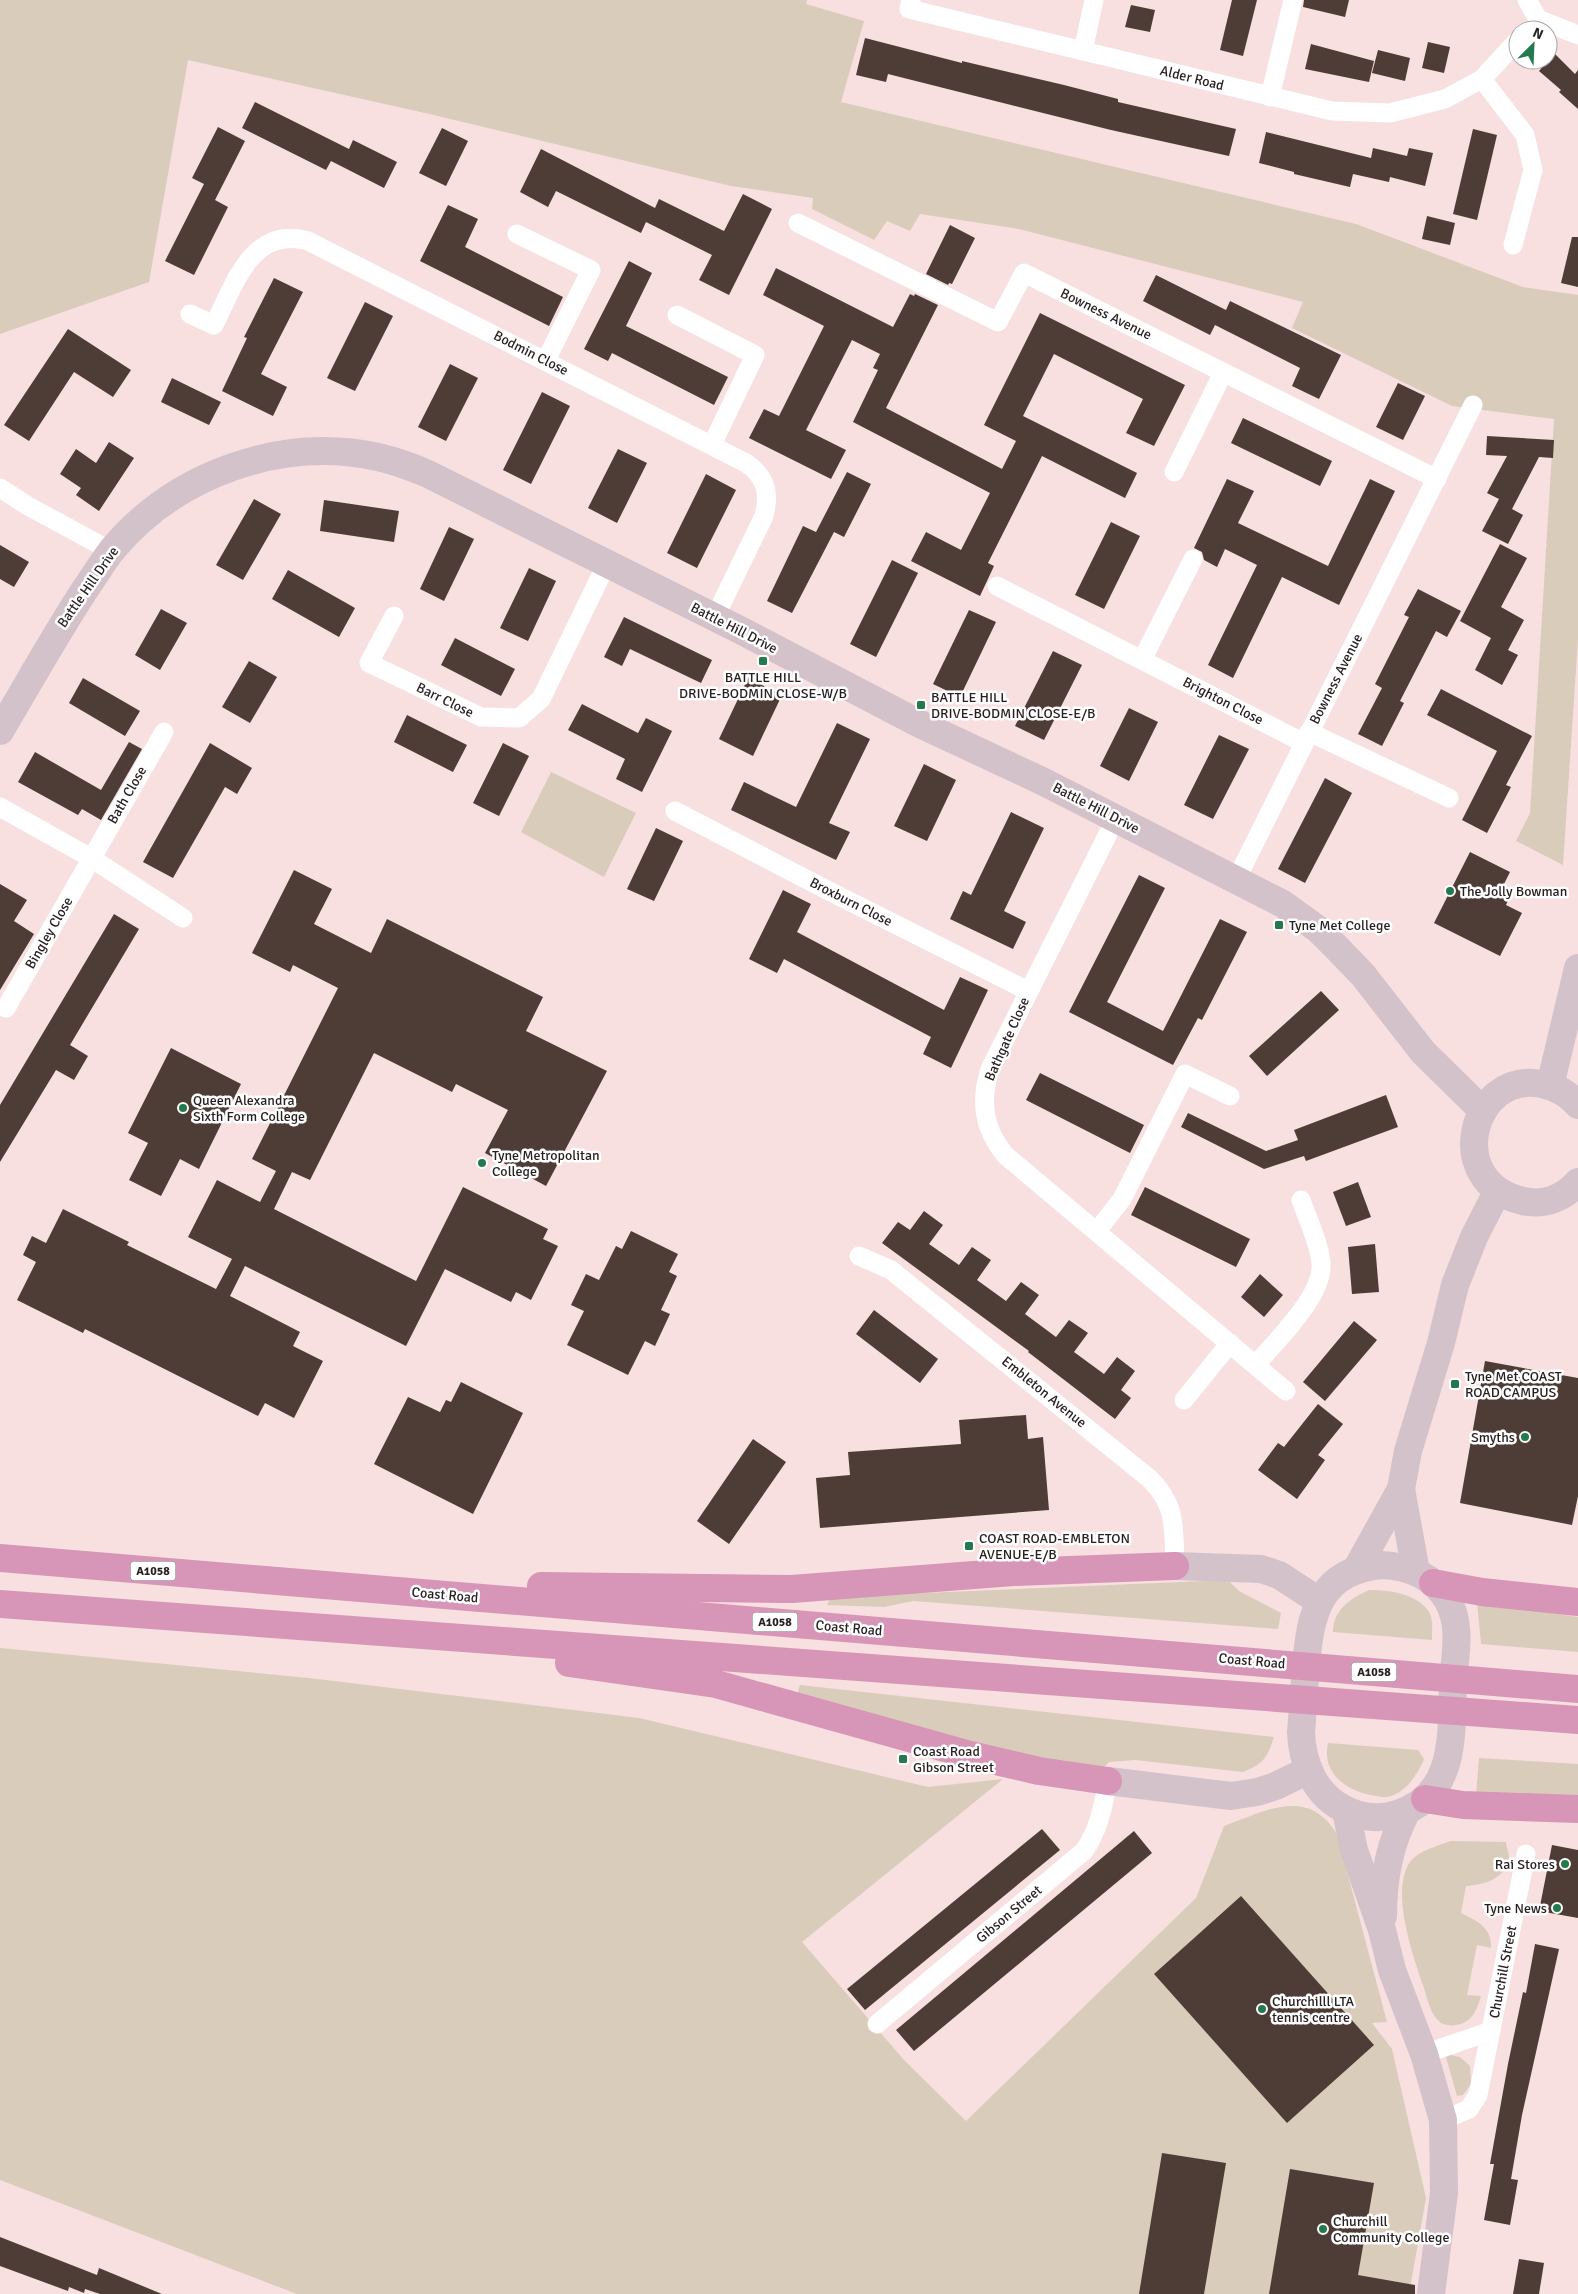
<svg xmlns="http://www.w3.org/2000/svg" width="1578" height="2294" font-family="Signika,sans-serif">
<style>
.green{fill:#daccba}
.building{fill:#4e3d36}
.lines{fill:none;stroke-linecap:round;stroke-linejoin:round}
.street{stroke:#fff;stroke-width:19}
.secondary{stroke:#d4c2ca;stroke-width:28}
.highway{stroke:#d795b7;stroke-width:28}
.poi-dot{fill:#227a4e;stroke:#fff;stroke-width:2}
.labels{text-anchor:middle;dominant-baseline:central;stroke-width:5;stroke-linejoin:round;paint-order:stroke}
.shield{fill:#fff;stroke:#686262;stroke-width:1}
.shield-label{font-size:12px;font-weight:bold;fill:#271e1f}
.street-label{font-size:14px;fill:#271e1f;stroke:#fff}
.poi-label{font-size:14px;fill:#271e1f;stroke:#fff;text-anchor:start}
</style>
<rect width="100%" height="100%" fill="#f8dfe0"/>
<!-- green -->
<g class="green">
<path d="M0 0H807L806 4 864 21 841 102 1356 224 1523 287 1578 295V639L1563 865 1516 841 1530 813 1554 419 1452 406 1292 328 1303 302 1019 229 920 214 910 231 887 221 874 240 812 209 813 198 731 186 425 113 188 60 149 282 0 334Z"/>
<path d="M551 772 636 813 604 877 521 832Z"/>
<path d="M1228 1580 1239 1591 1281 1613 1278 1629 913 1601 884 1607 827 1605 831 1597Z"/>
<path d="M1369 1590C1389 1590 1413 1593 1427 1609 1434 1617 1432 1630 1432 1640L1333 1632C1333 1610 1351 1598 1369 1590Z"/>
<path d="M1477 1602 1578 1617V1652L1481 1644Z"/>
<path d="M0 1648 309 1678 639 1718 928 1787 1003 1779 802 1942 904 2060 966 2121 1196 1898 1224 1826C1265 1811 1308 1786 1337 1834L1387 2022 1372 2023 1392 2049 1426 2198 1409 2294H297L0 2180Z"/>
<path d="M800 1685 1274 1737C1267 1758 1264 1764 1243 1772L1135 1760 1109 1762 1100 1771 1035 1759 797 1695Z"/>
<path d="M1328 1743 1418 1750 1424 1759C1418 1774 1405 1794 1387 1797 1384 1798 1379 1796 1376 1796 1348 1792 1321 1774 1328 1743Z"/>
<path d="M1479 1758 1578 1764V1797L1476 1795Z"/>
<path d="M1450 1841 1506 1842C1506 1846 1509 1853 1509 1857 1507 1879 1483 1885 1466 1886L1461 1913C1477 1921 1492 1927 1491 1948L1477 1945 1467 1995 1481 1996C1477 2010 1472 2023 1456 2025 1451 2026 1445 2025 1441 2023 1430 2015 1427 1997 1423 1985 1413 1955 1390 1891 1410 1862 1418 1851 1438 1846 1450 1841Z"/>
<path d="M1450 2055 1460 2057 1470 2066 1471 2084 1463 2095 1457 2096 1446 2057Z"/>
</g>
<!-- building -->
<g class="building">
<path d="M1232 0H1257L1243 56 1220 50Z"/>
<path d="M1304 0H1349L1345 17 1303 7Z"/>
<path d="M1131 5 1155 10 1150 32 1125 27Z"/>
<path d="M865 38 962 63V61L1064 85 1118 99V102L1236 129 1229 156 1111 130 888 74 886 82 856 75Z"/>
<path d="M1428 42 1450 47 1444 73 1422 68Z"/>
<path d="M1311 44 1374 61 1369 82 1305 69Z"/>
<path d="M1378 50 1410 58 1405 81 1372 73Z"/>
<path d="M1554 53 1575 74 1578 70V109L1559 92 1561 90 1539 71Z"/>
<path d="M255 102 349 149 353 140 397 162 384 188 331 161 326 170 242 128Z"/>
<path d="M218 127 245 141 215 200 228 207 194 275 165 261 204 184 192 178Z"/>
<path d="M442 128 468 141 446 186 419 173Z"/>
<path d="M1473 129 1497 135 1477 220 1453 214Z"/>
<path d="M1266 132 1371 158 1373 148 1407 156 1409 148 1433 153 1425 186 1390 177 1389 182 1353 174 1350 187 1294 174V172L1259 163Z"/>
<path d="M541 149 655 208 659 199 724 231 743 194 772 209 729 295 699 280 712 255 646 222 641 233 556 191 548 207 520 192Z"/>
<path d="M448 205 478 219 465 247 563 297 549 326 420 261Z"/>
<path d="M1427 216 1455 223 1450 245 1422 239Z"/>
<path d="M950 225 975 238 952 284 949 283 948 285 926 274Z"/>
<path d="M1572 237H1578V287L1561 283Z"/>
<path d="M629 261 652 273 626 326 728 377 714 405 612 353 608 361 584 349Z"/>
<path d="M776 268 893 327 910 294 914 296 915 294 938 305 886 408 1002 469 1016 441 984 425 1040 313 1185 385 1154 446 1126 433 1143 399 1054 354 1023 416 1137 473 1125 498 1042 456 988 563 994 566 980 596 911 561 926 532 961 550 990 493 853 422 878 370 873 368 880 354 852 340 806 430 846 450 831 479 749 438 764 409 779 416 824 326 763 295Z"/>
<path d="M1156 275 1226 310 1230 301 1341 355 1319 399 1292 386 1300 368 1215 325 1210 335 1143 301Z"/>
<path d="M274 278 303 292 261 374 287 387 273 416 222 391 247 338 244 337Z"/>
<path d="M365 302 393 316 355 391 327 378Z"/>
<path d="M68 329 131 370 113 397 74 372 29 441 4 425Z"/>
<path d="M450 364 478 378 446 441 418 427Z"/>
<path d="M172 378 221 402 209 425 161 402Z"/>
<path d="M1398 383 1425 396 1403 440 1376 427Z"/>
<path d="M542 392 570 406 531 484 503 470Z"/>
<path d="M1243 418 1332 461 1320 486 1231 443Z"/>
<path d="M1487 436 1554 440 1553 458 1539 457 1512 509 1523 515 1508 544 1482 531 1499 499 1487 493 1507 456 1486 455Z"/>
<path d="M109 442 134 458 99 511 76 495 81 488 60 474 76 449 96 463Z"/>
<path d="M618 449 647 463 617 523 588 508Z"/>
<path d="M847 472 871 484 844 537 834 532 792 613 767 601 803 526 816 532Z"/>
<path d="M706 474 736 490 697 568 667 553Z"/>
<path d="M1227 479 1254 491 1238 523 1328 566 1370 479 1395 491 1339 605 1282 577 1233 678 1208 665 1257 565 1225 549 1217 567 1204 560 1202 552 1194 548Z"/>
<path d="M254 499 281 514 243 580 216 565Z"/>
<path d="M324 500 399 511 394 542 320 531Z"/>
<path d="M1111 522 1140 536 1104 609 1075 595Z"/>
<path d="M449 527 474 539 444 601 420 589Z"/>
<path d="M1500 544 1527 558 1501 607 1524 620 1508 650 1518 655 1502 685 1475 670 1491 638 1460 621Z"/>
<path d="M0 545 29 562 14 587 0 579Z"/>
<path d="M892 560 918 573 876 657 850 644Z"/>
<path d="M529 568 556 581 528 641 500 628Z"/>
<path d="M288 570 355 608 339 637 272 599Z"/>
<path d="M1418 589 1461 611 1447 637 1436 631 1400 701 1404 703 1382 746 1358 734 1382 688 1375 684 1409 617 1404 615Z"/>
<path d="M161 609 187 623 160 670 135 655Z"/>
<path d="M969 610 996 622 960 697 933 684Z"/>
<path d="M624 617 712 660 701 683 630 649 622 666 604 657Z"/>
<path d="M455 638 515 669 501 696 441 665Z"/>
<path d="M1053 651 1082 665 1044 740 1015 726Z"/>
<path d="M249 661 277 677 250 723 222 707Z"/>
<path d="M83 678 140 711 125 736 69 703Z"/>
<path d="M748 678 782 695 753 756 719 739Z"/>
<path d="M1441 689 1532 736 1506 785 1511 787 1487 833 1462 820 1497 751 1427 715Z"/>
<path d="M582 704 638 733 646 718 672 731 642 792 616 779 625 759 568 730Z"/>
<path d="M1129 708 1158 722 1129 781 1100 766Z"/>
<path d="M407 715 467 745 453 772 394 742Z"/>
<path d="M837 723 870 739 829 823 850 832 836 860 731 810 744 782 796 807Z"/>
<path d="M1219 735 1249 749 1213 819 1184 805Z"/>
<path d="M129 742 142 749 101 820 82 809 78 815 18 782 35 752 101 790Z"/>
<path d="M210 743 252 768 237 794 225 787 173 878 143 862Z"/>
<path d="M503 743 529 756 499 816 473 803Z"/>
<path d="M924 764 956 780 927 841 894 826Z"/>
<path d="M1325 778 1352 793 1305 883 1278 869Z"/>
<path d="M1011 812 1044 828 1004 911 1026 922 1013 949 950 919 963 891 971 895Z"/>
<path d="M656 828 683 841 654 901 627 889Z"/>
<path d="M1470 852 1510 872 1499 894 1509 898 1506 905 1522 913 1500 956 1434 923Z"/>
<path d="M294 870 332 889 314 924 371 953 387 919 543 997 526 1031 607 1071 546 1186 485 1153 508 1110 456 1084 452 1092 374 1053 310 1180 292 1172 274 1209 416 1281 463 1187 548 1229 543 1239 558 1246 531 1300 516 1292 511 1302 445 1269 406 1346 245 1266 230 1296 300 1332 293 1346 323 1361 294 1418 265 1403 258 1416 85 1329 83 1333 17 1300 36 1262 23 1255 32 1236 46 1243 63 1209 129 1242 127 1245 216 1289 232 1259 188 1237 217 1180 260 1202 276 1171 252 1159 338 988 293 965 290 972 252 953Z"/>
<path d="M1139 875 1165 888 1107 1002 1163 1031 1220 919 1247 932 1202 1020 1198 1018 1173 1065 1069 1012Z"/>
<path d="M0 884 27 900 14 921 34 934 0 990Z"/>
<path d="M783 890 811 904 797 932 944 1010 960 977 988 990 951 1068 923 1054 931 1037 784 959 777 973 749 959Z"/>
<path d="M114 914 139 929 70 1045 88 1056 74 1080 56 1070 0 1162V1105Z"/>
<path d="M1321 991 1339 1010 1267 1076 1249 1056Z"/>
<path d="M171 1048 241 1084 199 1169 180 1159 161 1196 129 1180 148 1143 128 1133Z"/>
<path d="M1040 1073 1144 1125 1130 1153 1026 1100Z"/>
<path d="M1386 1095 1398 1127 1306 1161 1304 1156 1264 1169 1181 1127 1188 1113 1266 1151 1298 1140 1294 1130Z"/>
<path d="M1358 1182 1371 1217 1346 1226 1333 1192Z"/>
<path d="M1145 1187 1250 1239 1236 1267 1131 1215Z"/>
<path d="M924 1211 943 1225 929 1244 959 1265 972 1247 991 1260 977 1280 1006 1301 1021 1282 1039 1295 1025 1314 1056 1337 1069 1320 1088 1333 1074 1352 1104 1374 1117 1357 1135 1371 1121 1390 1131 1398 1115 1419 1028 1352 1029 1351 882 1243 898 1222 910 1230Z"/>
<path d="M631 1231 678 1254 669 1272 677 1276 661 1310 670 1314 655 1346 645 1341 628 1375 567 1345 584 1311 571 1305 586 1274 599 1280 616 1246 622 1249Z"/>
<path d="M1375 1244 1379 1292 1352 1294 1348 1247Z"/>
<path d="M1260 1274 1283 1295 1264 1317 1241 1297Z"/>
<path d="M874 1310 938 1359 920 1383 856 1334Z"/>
<path d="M1354 1321 1377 1340 1325 1401 1303 1382Z"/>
<path d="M1485 1361 1578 1378V1496L1572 1525 1460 1503Z"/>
<path d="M461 1382 523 1413 473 1514 374 1464 408 1397 440 1412 446 1400 451 1402Z"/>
<path d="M1318 1404 1343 1424 1318 1455 1325 1460 1297 1499 1258 1470 1278 1443 1284 1447Z"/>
<path d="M1026 1415 1028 1439 1043 1437 1049 1510 820 1528 816 1478 850 1475 848 1452 961 1444 959 1420Z"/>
<path d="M753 1439 786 1462 729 1544 697 1521Z"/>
<path d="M1042 1829 1060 1850 865 2010 847 1989Z"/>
<path d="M1134 1831 1152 1853 914 2051 896 2030Z"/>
<path d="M1552 1845 1578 1850V1918L1539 1911Z"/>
<path d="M1241 1896 1374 2045 1287 2123 1154 1974Z"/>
<path d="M1535 1944 1559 1949 1522 2115 1511 2179 1518 2180 1510 2225 1484 2220 1494 2164H1490L1508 2064 1523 1992 1526 1993Z"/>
<path d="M1162 2153 1226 2163 1204 2294H1139Z"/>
<path d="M1290 2169 1374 2183 1358 2275 1415 2285V2294H1269Z"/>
<path d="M0 2237 97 2275 99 2268 162 2294H100L85 2289 84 2293 69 2287 68 2291 0 2266Z"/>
<path d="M1519 2259 1544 2263 1539 2294H1513Z"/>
</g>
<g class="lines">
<!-- street -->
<g class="street">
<path d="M911 0 909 9 1332 111 1390 113 1445 99 1482 79 1518 40"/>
<path d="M1527 0 1538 19 1578 35"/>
<path d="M1083 51 1094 0"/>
<path d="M1482 79 1525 135 1533 170 1513 245"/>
<path d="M1270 97 1293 0"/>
<path d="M798 223 998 322 1024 273 1437 479"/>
<path d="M517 234 591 270 546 360"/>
<path d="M190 314 214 325C234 286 251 225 308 241L746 463C766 477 770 493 764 516L715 617"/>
<path d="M677 315 755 355 712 445"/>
<path d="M1174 472 1223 373"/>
<path d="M0 488 28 506 111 551"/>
<path d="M997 586 1304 743"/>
<path d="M394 616 369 663 481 717 519 718 541 699 607 563"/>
<path d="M1142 660 1193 559"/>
<path d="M1309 732 1449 798"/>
<path d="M0 807 91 858 183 918"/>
<path d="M675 811 825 889 1028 991"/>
<path d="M1116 818 990 1069C980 1101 983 1128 1005 1155L1286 1391"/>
<path d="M1236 880 1473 405"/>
<path d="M6 1008 164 732"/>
<path d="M1097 1231 1122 1199 1185 1074 1230 1096"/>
<path d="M859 1256 891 1270 1150 1479C1178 1507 1173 1529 1175 1566"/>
<path d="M1256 1365C1276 1340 1324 1296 1321 1263 1319 1242 1308 1220 1301 1200"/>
<path d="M1184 1400 1230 1343"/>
<path d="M877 2024 1084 1851C1099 1830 1103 1806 1108 1781"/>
<path d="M1424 2054 1491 2031"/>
<path d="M1443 2120 1469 2109 1478 2095 1526 1854"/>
</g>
<!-- secondary -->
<g class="secondary">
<path d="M0 731C28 684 54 637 84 591 93 578 102 563 112 550 175 474 281 436 378 457 395 461 412 467 428 474L740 630 920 724 1042 781 1283 904 1319 930 1336 947 1363 975 1423 1052 1483 1111"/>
<path d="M1550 1086 1578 968"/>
<path d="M1578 1105C1569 1094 1556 1087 1542 1084 1471 1070 1442 1183 1523 1201 1544 1206 1564 1198 1578 1182"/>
<path d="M1401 1489 1416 1572"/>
<path d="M1381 1565C1408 1566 1434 1576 1448 1601 1462 1625 1455 1656 1453 1683 1451 1735 1457 1795 1397 1814 1378 1820 1358 1817 1342 1808 1314 1793 1302 1762 1301 1732 1303 1710 1304 1688 1306 1667 1310 1614 1319 1571 1381 1565Z"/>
<path d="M1175 1566 1261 1569 1279 1575 1319 1601"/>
<path d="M1356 1570 1401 1489 1408 1451 1441 1343 1455 1285 1474 1237 1497 1192"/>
<path d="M1108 1781 1231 1796 1257 1792 1276 1786 1308 1770"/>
<path d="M1346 1811 1354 1850 1382 1930 1392 1970 1424 2054 1443 2120 1444 2193 1431 2294"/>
<path d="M1383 1916C1383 1879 1389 1844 1407 1811"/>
</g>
<!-- highway -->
<g class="highway">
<path d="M0 1558 1578 1689"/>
<path d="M1433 1583 1482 1592 1578 1602"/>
<path d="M541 1586 792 1589 1013 1572 1175 1566"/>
<path d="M0 1604 1578 1720"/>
<path d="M569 1663 716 1684 970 1755 1039 1771 1108 1781"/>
<path d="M1425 1799 1463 1805 1578 1809"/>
</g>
</g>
<!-- markers -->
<g class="poi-dot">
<rect x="758" y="656" width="10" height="10" rx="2.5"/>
<rect x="916" y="700" width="10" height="10" rx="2.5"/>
<circle cx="1450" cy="891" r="5"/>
<rect x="1274" y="920" width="10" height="10" rx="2.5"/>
<circle cx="183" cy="1108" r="5"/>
<circle cx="482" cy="1163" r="5"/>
<rect x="1450" y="1379" width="10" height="10" rx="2.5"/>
<circle cx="1525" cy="1437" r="5"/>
<rect x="964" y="1541" width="10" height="10" rx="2.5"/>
<rect x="898" y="1754" width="10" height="10" rx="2.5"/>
<circle cx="1565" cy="1864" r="5"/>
<circle cx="1557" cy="1908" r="5"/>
<circle cx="1262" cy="2009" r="5"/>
<circle cx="1323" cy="2229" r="5"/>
</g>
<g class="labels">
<!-- shield labels -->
<g class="shield">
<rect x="130.5" y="1561.5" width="45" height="19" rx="4"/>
<rect x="752.5" y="1612.5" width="45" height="19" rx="4"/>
<rect x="1351.5" y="1662.5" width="45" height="19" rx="4"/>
</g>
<g class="shield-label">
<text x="153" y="1571">A1058</text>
<text x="775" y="1622">A1058</text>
<text x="1374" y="1672">A1058</text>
</g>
<!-- street labels -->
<g class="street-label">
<text transform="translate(1192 78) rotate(14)">Alder Road</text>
<text transform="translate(1106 314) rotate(26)">Bowness Avenue</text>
<text transform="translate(531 353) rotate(27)">Bodmin Close</text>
<text transform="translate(88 587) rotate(-55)">Battle Hill Drive</text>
<text transform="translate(734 628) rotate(27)">Battle Hill Drive</text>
<text transform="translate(1336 679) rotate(-63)">Bowness Avenue</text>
<text transform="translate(445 700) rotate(26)">Barr Close</text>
<text transform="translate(1223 701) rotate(27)">Brighton Close</text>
<text transform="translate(127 795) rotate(-60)">Bath Close</text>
<text transform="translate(1096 808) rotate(27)">Battle Hill Drive</text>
<text transform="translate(851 902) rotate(27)">Broxburn Close</text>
<text transform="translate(49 933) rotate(-60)">Bingley Close</text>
<text transform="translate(1007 1039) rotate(-66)">Bathgate Close</text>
<text transform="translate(1044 1392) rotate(39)">Embleton Avenue</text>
<text transform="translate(445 1595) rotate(5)">Coast Road</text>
<text transform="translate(849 1628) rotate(5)">Coast Road</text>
<text transform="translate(1252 1661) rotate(5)">Coast Road</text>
<text transform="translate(1009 1914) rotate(-40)">Gibson Street</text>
<text transform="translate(1503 1972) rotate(-79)">Churchill Street</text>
</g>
<!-- poi labels -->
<g class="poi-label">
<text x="763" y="677" text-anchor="middle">BATTLE HILL<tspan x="763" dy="16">DRIVE-BODMIN CLOSE-W/B</tspan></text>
<text x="931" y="697">BATTLE HILL<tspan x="931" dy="16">DRIVE-BODMIN CLOSE-E/B</tspan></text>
<text x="1460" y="891">The Jolly Bowman</text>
<text x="1289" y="925">Tyne Met College</text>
<text x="193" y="1100">Queen Alexandra<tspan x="193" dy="16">Sixth Form College</tspan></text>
<text x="492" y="1155">Tyne Metropolitan<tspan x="492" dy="16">College</tspan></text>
<text x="1465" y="1376">Tyne Met COAST<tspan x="1465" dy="16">ROAD CAMPUS</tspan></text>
<text x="1515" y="1437" text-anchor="end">Smyths</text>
<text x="979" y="1538">COAST ROAD-EMBLETON<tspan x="979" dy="16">AVENUE-E/B</tspan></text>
<text x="913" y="1751">Coast Road<tspan x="913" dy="16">Gibson Street</tspan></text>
<text x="1555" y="1864" text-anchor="end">Rai Stores</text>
<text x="1547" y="1908" text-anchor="end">Tyne News</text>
<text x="1272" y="2001">Churchilll LTA<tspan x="1272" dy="16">tennis centre</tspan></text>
<text x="1333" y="2221">Churchill<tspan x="1333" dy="16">Community College</tspan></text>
</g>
</g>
<!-- north arrow -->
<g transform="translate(1533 45) rotate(24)"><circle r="24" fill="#ffffff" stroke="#a9a5a5"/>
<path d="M0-4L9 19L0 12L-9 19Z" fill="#227a4e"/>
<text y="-8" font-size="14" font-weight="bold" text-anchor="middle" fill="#271e1f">N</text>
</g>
</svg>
